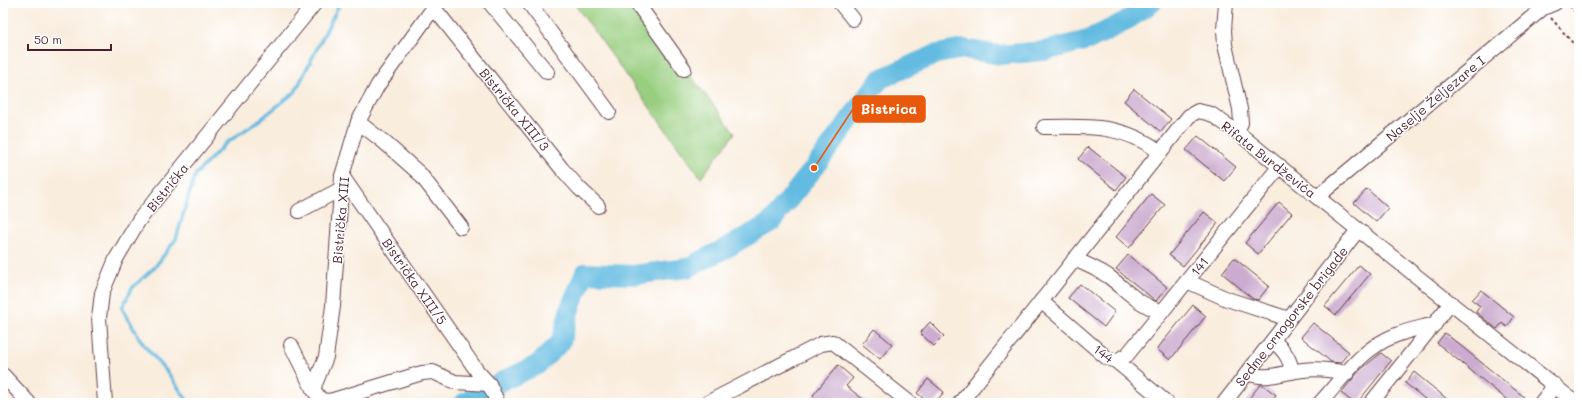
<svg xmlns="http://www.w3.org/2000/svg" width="1582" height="406" font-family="Mali,sans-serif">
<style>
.green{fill:#98ce7f;stroke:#717655}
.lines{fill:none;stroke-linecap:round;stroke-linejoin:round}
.stream{stroke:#64bbe1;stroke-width:3.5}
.river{stroke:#64bbe1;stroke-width:20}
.building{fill:#cbabcf}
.minor-casing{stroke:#643e46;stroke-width:16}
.path{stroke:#643e46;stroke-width:2;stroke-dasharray:3 3;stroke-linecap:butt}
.minor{stroke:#fff;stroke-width:14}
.rail{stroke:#4a1f2b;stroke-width:3;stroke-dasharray:6 3;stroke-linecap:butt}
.labels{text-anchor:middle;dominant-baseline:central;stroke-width:3;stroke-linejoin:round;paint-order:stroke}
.street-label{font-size:13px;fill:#4a1f2b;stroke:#fff}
.leader{fill:none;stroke:#e8590c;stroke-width:1.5}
.callout-dot{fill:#e8590c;stroke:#fff;stroke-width:1.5}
.callout{fill:#e8590c;stroke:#e8590c;stroke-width:1.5}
.callout-label{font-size:14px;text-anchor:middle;font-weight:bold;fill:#fff}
</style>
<rect width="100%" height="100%" fill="#fff"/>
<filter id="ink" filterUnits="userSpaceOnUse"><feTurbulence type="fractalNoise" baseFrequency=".025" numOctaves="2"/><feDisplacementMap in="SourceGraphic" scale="8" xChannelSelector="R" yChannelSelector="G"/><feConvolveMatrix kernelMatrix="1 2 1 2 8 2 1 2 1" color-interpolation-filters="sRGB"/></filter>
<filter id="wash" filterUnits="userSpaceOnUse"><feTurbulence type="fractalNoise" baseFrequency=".012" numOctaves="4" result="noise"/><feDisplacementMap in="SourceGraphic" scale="16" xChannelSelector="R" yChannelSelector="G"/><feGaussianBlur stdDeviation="0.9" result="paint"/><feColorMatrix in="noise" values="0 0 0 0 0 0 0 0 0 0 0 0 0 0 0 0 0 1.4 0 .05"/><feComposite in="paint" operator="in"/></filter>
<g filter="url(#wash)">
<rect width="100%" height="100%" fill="#f9edde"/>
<!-- green -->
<path class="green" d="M580 3H634L735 133 701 178 576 6Z"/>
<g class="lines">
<!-- stream -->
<path class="stream" d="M189 403 168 373 143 344 122 308 132 288 155 267 176 239 195 175 225 144 261 119 295 92 340 3"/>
<!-- river -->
<path class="river" d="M464 403 478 396 503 381 537 365 561 342 570 308 585 273 633 275 687 268 732 245 771 222 814 168 880 79 937 54 964 49 1000 55 1044 51 1088 40 1124 22 1152 3"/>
</g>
<g id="blocks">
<!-- building -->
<g class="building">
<path d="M1134 89 1171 119 1161 132 1124 101Z"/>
<path d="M1198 136 1236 167 1224 181 1186 150Z"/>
<path d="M1088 147 1126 177 1116 190 1078 159Z"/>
<path d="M1367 189 1388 208 1376 222 1354 203Z"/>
<path d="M1151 194 1165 205 1129 248 1116 237Z"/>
<path d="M1279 202 1292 213 1258 254 1245 243Z"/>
<path d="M1204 212 1218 223 1183 266 1169 255Z"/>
<path d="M1128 255 1167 287 1156 301 1116 269Z"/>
<path d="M1234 258 1269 286 1258 300 1253 299 1222 273Z"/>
<path d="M1359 265 1370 274 1336 315 1325 306Z"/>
<path d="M1080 284 1115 312 1104 327 1068 298Z"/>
<path d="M1481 290 1514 317 1507 327 1502 323 1497 329 1476 312 1480 306 1472 300Z"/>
<path d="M1193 305 1206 316 1170 360 1157 349Z"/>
<path d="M930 322 944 336 934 346 920 333Z"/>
<path d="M1313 323 1349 352 1340 363 1331 362 1301 337Z"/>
<path d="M874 329 892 344 880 359 862 344Z"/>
<path d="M1445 333 1524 397 1519 403H1511L1437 343Z"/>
<path d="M1381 353 1391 361 1357 403H1354L1341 393 1359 371Z"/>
<path d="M838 365 853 378 846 386 868 403H812L816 398 813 395Z"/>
<path d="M1414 372 1452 403H1430L1405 383Z"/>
<path d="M928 379 944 392 935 403H929L917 393Z"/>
<path d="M1260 385H1263L1276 395 1269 403H1245Z"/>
</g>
</g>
</g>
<g filter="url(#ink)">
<use href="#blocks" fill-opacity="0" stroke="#643e46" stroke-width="1"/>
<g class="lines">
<!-- minor casing -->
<g class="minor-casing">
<g id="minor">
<path d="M490 3 547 72"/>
<path d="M529 3 609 112"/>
<path d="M637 3 684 69"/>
<path d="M840 3 853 19"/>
<path d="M1226 3 1224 30 1225 45 1240 109 1241 123 1237 132"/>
<path d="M434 8 562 169 579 188 598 206"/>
<path d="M358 122 384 142 420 174 461 227"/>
<path d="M1044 127C1088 126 1123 124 1160 152"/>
<path d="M342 176 477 371 489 384 498 403"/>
<path d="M1317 197 1543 8 1555 3"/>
<path d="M299 211 341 189"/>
<path d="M1074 259C1086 264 1097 269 1108 276 1128 291 1137 304 1162 312"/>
<path d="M1187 281 1227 299 1289 319"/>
<path d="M1041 301 1107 358 1116 361 1167 403"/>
<path d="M1273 340C1283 350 1290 357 1292 372"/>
<path d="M291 345 313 389 321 400 330 401 422 373 433 372 455 382 489 384"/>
<path d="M1116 361 1127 355 1280 166"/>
<path d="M1247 373C1268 381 1282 372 1303 370 1318 368 1332 370 1347 373"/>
<path d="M3 375 29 403"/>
<path d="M313 389 326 357 333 306 342 176 358 122 378 85 437 3"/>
<path d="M105 403 99 318 102 293 116 259 139 220 315 3"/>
<path d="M707 403 821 344 833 342 910 403"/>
<path d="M960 403 1189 116 1198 111 1211 114 1237 132 1317 197 1576 403"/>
<path d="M1224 403 1358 230"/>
<path d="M1320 403C1342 379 1362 348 1394 336 1407 330 1421 328 1435 324"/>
<path d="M1371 403 1451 303"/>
<path d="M1541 403 1555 385"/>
</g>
</g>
<!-- path -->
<path class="path" d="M1551 18 1579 50"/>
<!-- minor -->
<use href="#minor" class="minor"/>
<!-- rail -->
<path class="rail" d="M1568 3 1579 15"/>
</g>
</g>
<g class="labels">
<!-- street labels -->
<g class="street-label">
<text transform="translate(1435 98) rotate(-40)">Naselje Željezare I</text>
<text transform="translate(515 109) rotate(51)">Bistrička XIII/3</text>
<text transform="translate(1269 159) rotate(38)">Rifata Burdževića</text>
<text transform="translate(167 187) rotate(-51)">Bistrička</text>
<text transform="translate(340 220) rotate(-85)">Bistrička XIII</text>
<text transform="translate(1199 266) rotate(-51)">141</text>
<text transform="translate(415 281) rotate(55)">Bistrička XIII/5</text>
<text transform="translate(1291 316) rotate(-52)">Sedme crnogorske brigade</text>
<text transform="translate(1104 353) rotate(36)">144</text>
</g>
</g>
<!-- callouts -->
<path class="leader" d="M814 168L853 109"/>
<circle class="callout-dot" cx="814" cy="168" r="4"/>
<rect class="callout" x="853" y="96" width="72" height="26" rx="4"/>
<g class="callout-label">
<text x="889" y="114">Bistrica</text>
</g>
<!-- margin -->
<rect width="1582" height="406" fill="none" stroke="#fff" stroke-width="16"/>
<!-- scale -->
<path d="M28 44v6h83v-6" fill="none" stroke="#4a1f2b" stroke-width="2"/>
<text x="34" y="44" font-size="12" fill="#4a1f2b" stroke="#ffffff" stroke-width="3" paint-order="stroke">50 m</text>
</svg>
